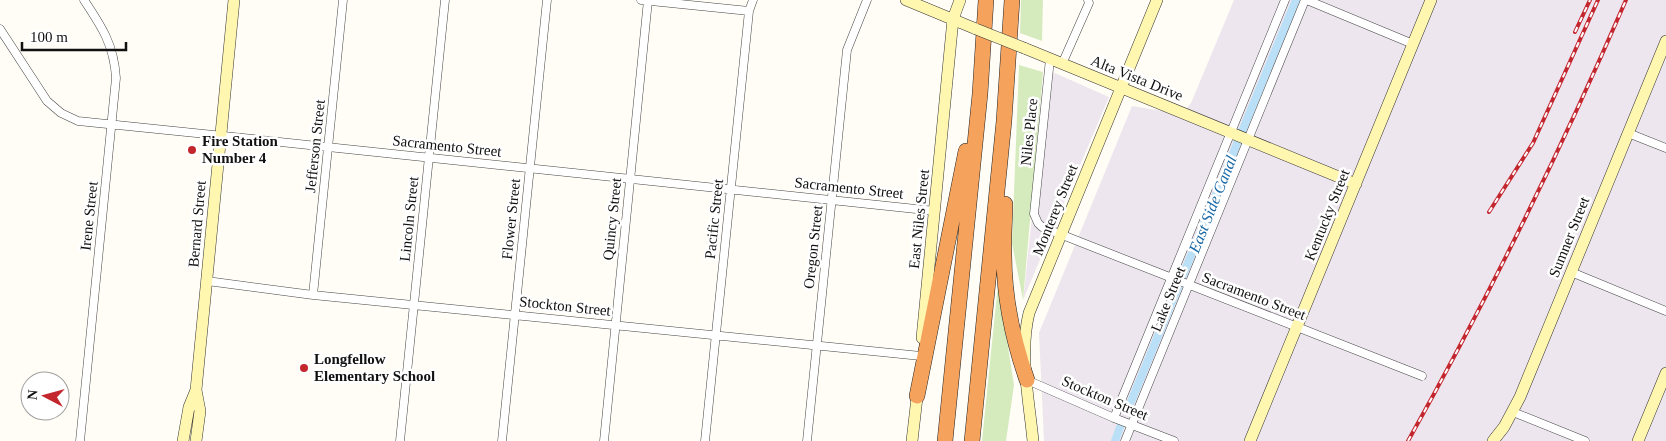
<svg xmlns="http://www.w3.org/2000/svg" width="1666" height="441" font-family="Georgia,serif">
  <rect width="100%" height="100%" fill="#fffdf5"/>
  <path fill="#eee6ef" d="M1234 0H1666V441H1044L1039 333 1132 106 1182 114 1191 103Z
    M1048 70 1109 97 1023 300Z"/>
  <path fill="#d5ebbd" d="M1021 0H1043L1042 41 1020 33Z
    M1019 65 1043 72 1023 300 1012 243Z
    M998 284 1014 385 1006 441H982Z"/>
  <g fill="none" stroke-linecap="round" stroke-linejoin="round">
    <path stroke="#b9e0f7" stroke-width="8" d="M1128 409 1296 0
      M1115 441 1120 427"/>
    <defs>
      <path id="street" d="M641 0 749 11
        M1307 0 1413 44
        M0 29 47 101 61 113 78 121C364 150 650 181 935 211
        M1050 59 1034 214 1038 223 1042 227 1422 376
        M1062 64 1089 3 1088 0
        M1628 133 1666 148
        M1571 272 1666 311
        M207 281 313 295 921 356
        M313 295 343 0
        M1027 380 1114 418 1174 441
        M1513 412 1585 441
        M1114 418 1285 0
        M80 441 116 78C114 45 102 27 84 0
        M400 441 445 0
        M502 441 547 0
        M604 441 648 0
        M705 441 749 11 753 0
        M807 441 847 50 867 0
        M1125 441 1305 0"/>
      <path id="secondary" d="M906 0 976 29
        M1024 48 1356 184
        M922 338 953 19 960 0
        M196 390 200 411 196 441
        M183 441 189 407 196 390 234 0
        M912 441 918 389
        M1033 441C1029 399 1019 354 1029 313L1157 0
        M1250 441 1431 0
        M1493 441 1504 427 1520 397 1666 41
        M1638 441 1666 373"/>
      <path id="highway" d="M1005 204C1005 221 1003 238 1004 255 1004 297 1013 340 1027 380
        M917 396 966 151
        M945 441 980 94 986 0
        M972 441 1004 121 1012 0"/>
    </defs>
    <use href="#street" stroke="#444" stroke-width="9"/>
    <use href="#secondary" stroke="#333" stroke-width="12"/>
    <use href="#highway" stroke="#222" stroke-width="16"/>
    <use href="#street" stroke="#fff" stroke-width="8"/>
    <use href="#secondary" stroke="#fff6b0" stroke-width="11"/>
    <use href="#highway" stroke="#f5a25d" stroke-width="15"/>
    <defs>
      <path id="rail" d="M1575 32 1590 0
        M1489 212 1533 143 1598 0
        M1408 441C1488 298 1561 150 1626 0"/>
    </defs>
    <use href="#rail" stroke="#c4262e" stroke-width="4"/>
    <use href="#rail" stroke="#fff" stroke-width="2" stroke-dasharray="5.5" stroke-linecap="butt"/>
    <defs>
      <path id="secondary-bridge" d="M976 29 1024 48"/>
    </defs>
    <use href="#secondary-bridge" stroke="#333" stroke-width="12" stroke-linecap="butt"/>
    <use href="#secondary-bridge" stroke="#fff6b0" stroke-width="11"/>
  </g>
  <g fill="#c4262e" stroke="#fff" stroke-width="2">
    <circle cx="192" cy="150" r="5"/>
    <circle cx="304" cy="368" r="5"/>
  </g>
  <g text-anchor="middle" stroke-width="5" stroke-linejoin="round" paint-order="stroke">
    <g font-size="15" fill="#111" stroke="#fff">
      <text transform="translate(1137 78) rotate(22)" y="5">Alta Vista Drive</text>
      <text transform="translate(1029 132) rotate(-84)" y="5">Niles Place</text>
      <text transform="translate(315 146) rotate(-84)" y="5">Jefferson Street</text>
      <text transform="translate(447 146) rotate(6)" y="5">Sacramento Street</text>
      <text transform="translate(849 188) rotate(6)" y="5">Sacramento Street</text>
      <text transform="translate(1055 210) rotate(-68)" y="5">Monterey Street</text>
      <text transform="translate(1327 215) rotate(-68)" y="5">Kentucky Street</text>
      <text transform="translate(89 216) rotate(-84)" y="5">Irene Street</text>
      <text transform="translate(409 219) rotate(-84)" y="5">Lincoln Street</text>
      <text transform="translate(511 219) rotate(-84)" y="5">Flower Street</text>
      <text transform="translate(612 219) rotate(-84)" y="5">Quincy Street</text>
      <text transform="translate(714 219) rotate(-84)" y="5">Pacific Street</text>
      <text transform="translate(919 219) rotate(-84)" y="5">East Niles Street</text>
      <text transform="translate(197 224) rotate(-85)" y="5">Bernard Street</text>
      <text transform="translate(1569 237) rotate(-68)" y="5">Sumner Street</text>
      <text transform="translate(813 247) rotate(-84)" y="5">Oregon Street</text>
      <text transform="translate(1254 296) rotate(21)" y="5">Sacramento Street</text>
      <text transform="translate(1168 299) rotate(-68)" y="5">Lake Street</text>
      <text transform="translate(565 306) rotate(6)" y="5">Stockton Street</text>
      <text transform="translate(1105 398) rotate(23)" y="5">Stockton Street</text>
    </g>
    <g font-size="15" font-weight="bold" fill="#111" stroke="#fff" text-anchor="start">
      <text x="202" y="146">Fire Station<tspan x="202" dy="17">Number 4</tspan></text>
      <text x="314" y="364">Longfellow<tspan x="314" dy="17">Elementary School</tspan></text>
    </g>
    <g font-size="16" font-style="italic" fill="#1768a6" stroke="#fff">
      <text transform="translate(1212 204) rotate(-68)" y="6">East Side Canal</text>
    </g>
  </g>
  <g transform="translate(45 396) rotate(276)"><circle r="24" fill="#ffffff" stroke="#a0a0a0"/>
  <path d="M0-4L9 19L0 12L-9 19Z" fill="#c4262e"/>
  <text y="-8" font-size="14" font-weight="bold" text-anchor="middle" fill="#111111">N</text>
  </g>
  <path d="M22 42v8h104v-8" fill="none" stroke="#111111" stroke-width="2.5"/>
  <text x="30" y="42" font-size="15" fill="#111111" stroke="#ffffff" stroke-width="4" paint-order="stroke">100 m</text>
</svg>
